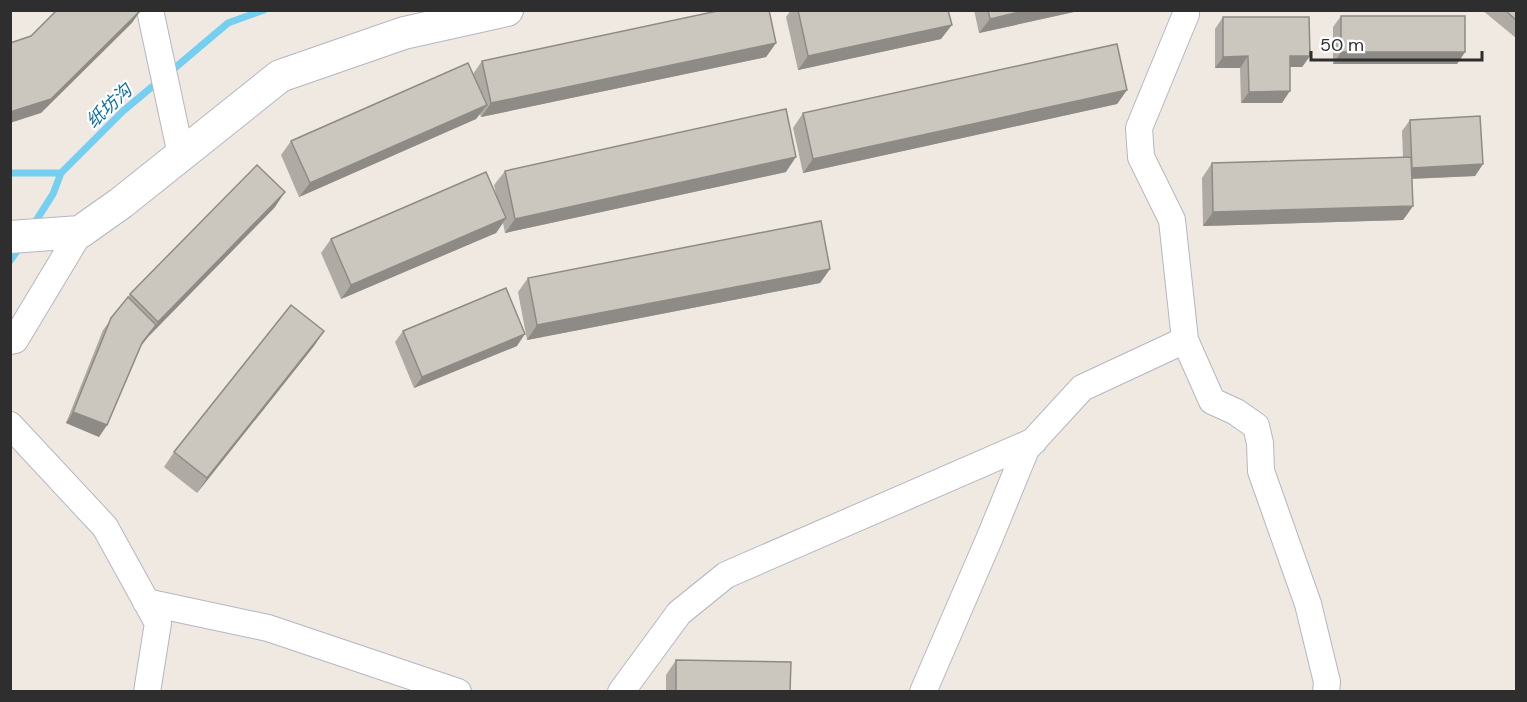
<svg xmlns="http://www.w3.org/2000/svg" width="1527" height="702" font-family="'DM Sans','Noto Sans SC',sans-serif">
  <rect width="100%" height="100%" fill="#efe9e1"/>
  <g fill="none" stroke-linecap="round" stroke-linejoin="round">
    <path stroke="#75cff0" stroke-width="7" d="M170 72 228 23 264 10
      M10 173H61
      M32 227 53 194 61 173 123 111 159 81
      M10 261 20 247"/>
    <defs>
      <path id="minor" d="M150 10 181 155
        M1186 10V14L1139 128 1141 157 1172 220 1185 340 1212 401 1236 412 1256 426 1260 443 1261 471 1308 604 1327 682 1326 692
        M10 341 15 340 80 232
        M10 425 105 527 158 623 147 692
        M146 602 268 628 458 692
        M621 692 679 613 726 575 1034 441
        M923 692 990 537 1026 449 1082 388 1185 340"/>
      <path id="tertiary" d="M10 237 80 232 121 203 280 76 404 33 507 10"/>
    </defs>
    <use href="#minor" stroke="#b4b7c1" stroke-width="28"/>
    <use href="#tertiary" stroke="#b4b7c1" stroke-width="34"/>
    <use href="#minor" stroke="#fff" stroke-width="26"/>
    <use href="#tertiary" stroke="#fff" stroke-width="32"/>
  </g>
  <path fill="#afaba4" d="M791 10H948L941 39 798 70 786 17Z
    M974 10H1083L979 33Z
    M1482 10H1516V38Z
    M1341 16 1465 52 1457 64H1333V27Z
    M1223 17 1310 56 1302 67H1290L1282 103H1241L1240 68H1215V29Z
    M776 43 766 57 481 117 480 114 476 119 299 197 281 155 291 141 473 74 482 61Z
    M1127 90 1117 104 803 173 793 128 803 113Z
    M1410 120 1483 164 1475 176 1412 179 1413 206 1403 220 1203 226 1202 178 1212 163 1403 158 1402 131Z
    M505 171 786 172 505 233 503 223 496 233 341 299 321 253 331 239 497 199 494 185Z
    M275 207 148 337 141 346 107 425 99 437 66 423 103 330 130 294Z
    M830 269 820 283 527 340 518 292 528 278Z
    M324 331 314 346 197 493 164 467 174 452Z
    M403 331 517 346 414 388 395 342Z
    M676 660 790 692H666V675Z"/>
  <path fill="#8e8b86" d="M141 10 132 23 41 113 10 123V112Z
    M1028 10H1083L979 33 990 19Z
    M952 25 941 39 798 70 808 56Z
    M776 43 766 57 481 117 491 103Z
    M1341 52H1465L1457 64H1333Z
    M1248 56 1240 68H1215L1223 57Z
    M1290 56H1310L1302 67H1282Z
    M1127 90 1117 104 803 173 813 159Z
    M1290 91 1282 103H1241L1249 92Z
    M487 105 476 119 299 197 310 183Z
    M796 157 786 172 505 233 515 219Z
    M1483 164 1475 176 1404 179 1412 168Z
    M285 192 275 207 148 337 134 354 158 322Z
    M1413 206 1403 220 1203 226 1213 212Z
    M506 218 496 233 341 299 351 285Z
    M830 269 820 283 527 340 537 325Z
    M324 331 314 346 197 493 207 478Z
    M525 334 517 346 414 388 422 377Z
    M73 412 107 425 99 437 66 423Z"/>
  <path fill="#cbc7bf" stroke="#8e8b86" stroke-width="1.5" d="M57 10H141L51 99 10 112V43L31 36Z
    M722 10H769L776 43 491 103 482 61Z
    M798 10H948L952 25 808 56Z
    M988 10H1028L990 19Z
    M1505 10H1516V20Z
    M1341 16H1465V52H1341Z
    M1223 17H1309L1310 56H1290V91L1249 92 1248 56 1223 57Z
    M1117 44 1127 90 813 159 803 113Z
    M468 63 487 105 310 183 291 141Z
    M786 109 796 157 515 219 505 171Z
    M1480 116 1483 164 1412 168 1410 120Z
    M1411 157 1413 206 1213 212 1212 163Z
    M257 165 285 192 158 322 130 294Z
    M486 172 506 218 351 285 331 239Z
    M821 221 830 269 537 325 528 278Z
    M506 288 525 334 422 377 403 331Z
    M128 297 156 325 142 343 107 425 73 412 111 318Z
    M291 305 324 331 207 478 174 452Z
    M676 660 791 662 790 692H676Z"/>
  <g text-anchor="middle" stroke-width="4.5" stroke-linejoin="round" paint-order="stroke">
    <g font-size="18" font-style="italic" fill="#0d6fa3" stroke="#fff">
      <text transform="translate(109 106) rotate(-43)" y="6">纸坊沟</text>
    </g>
  </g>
  <rect width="1527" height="702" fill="none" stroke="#2e2e2e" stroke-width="24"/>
  <path d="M1311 51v9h171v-9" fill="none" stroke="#2e2e2e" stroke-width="3"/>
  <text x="1320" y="51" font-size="18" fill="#2e2e2e" stroke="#ffffff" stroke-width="4.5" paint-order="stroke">50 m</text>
</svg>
